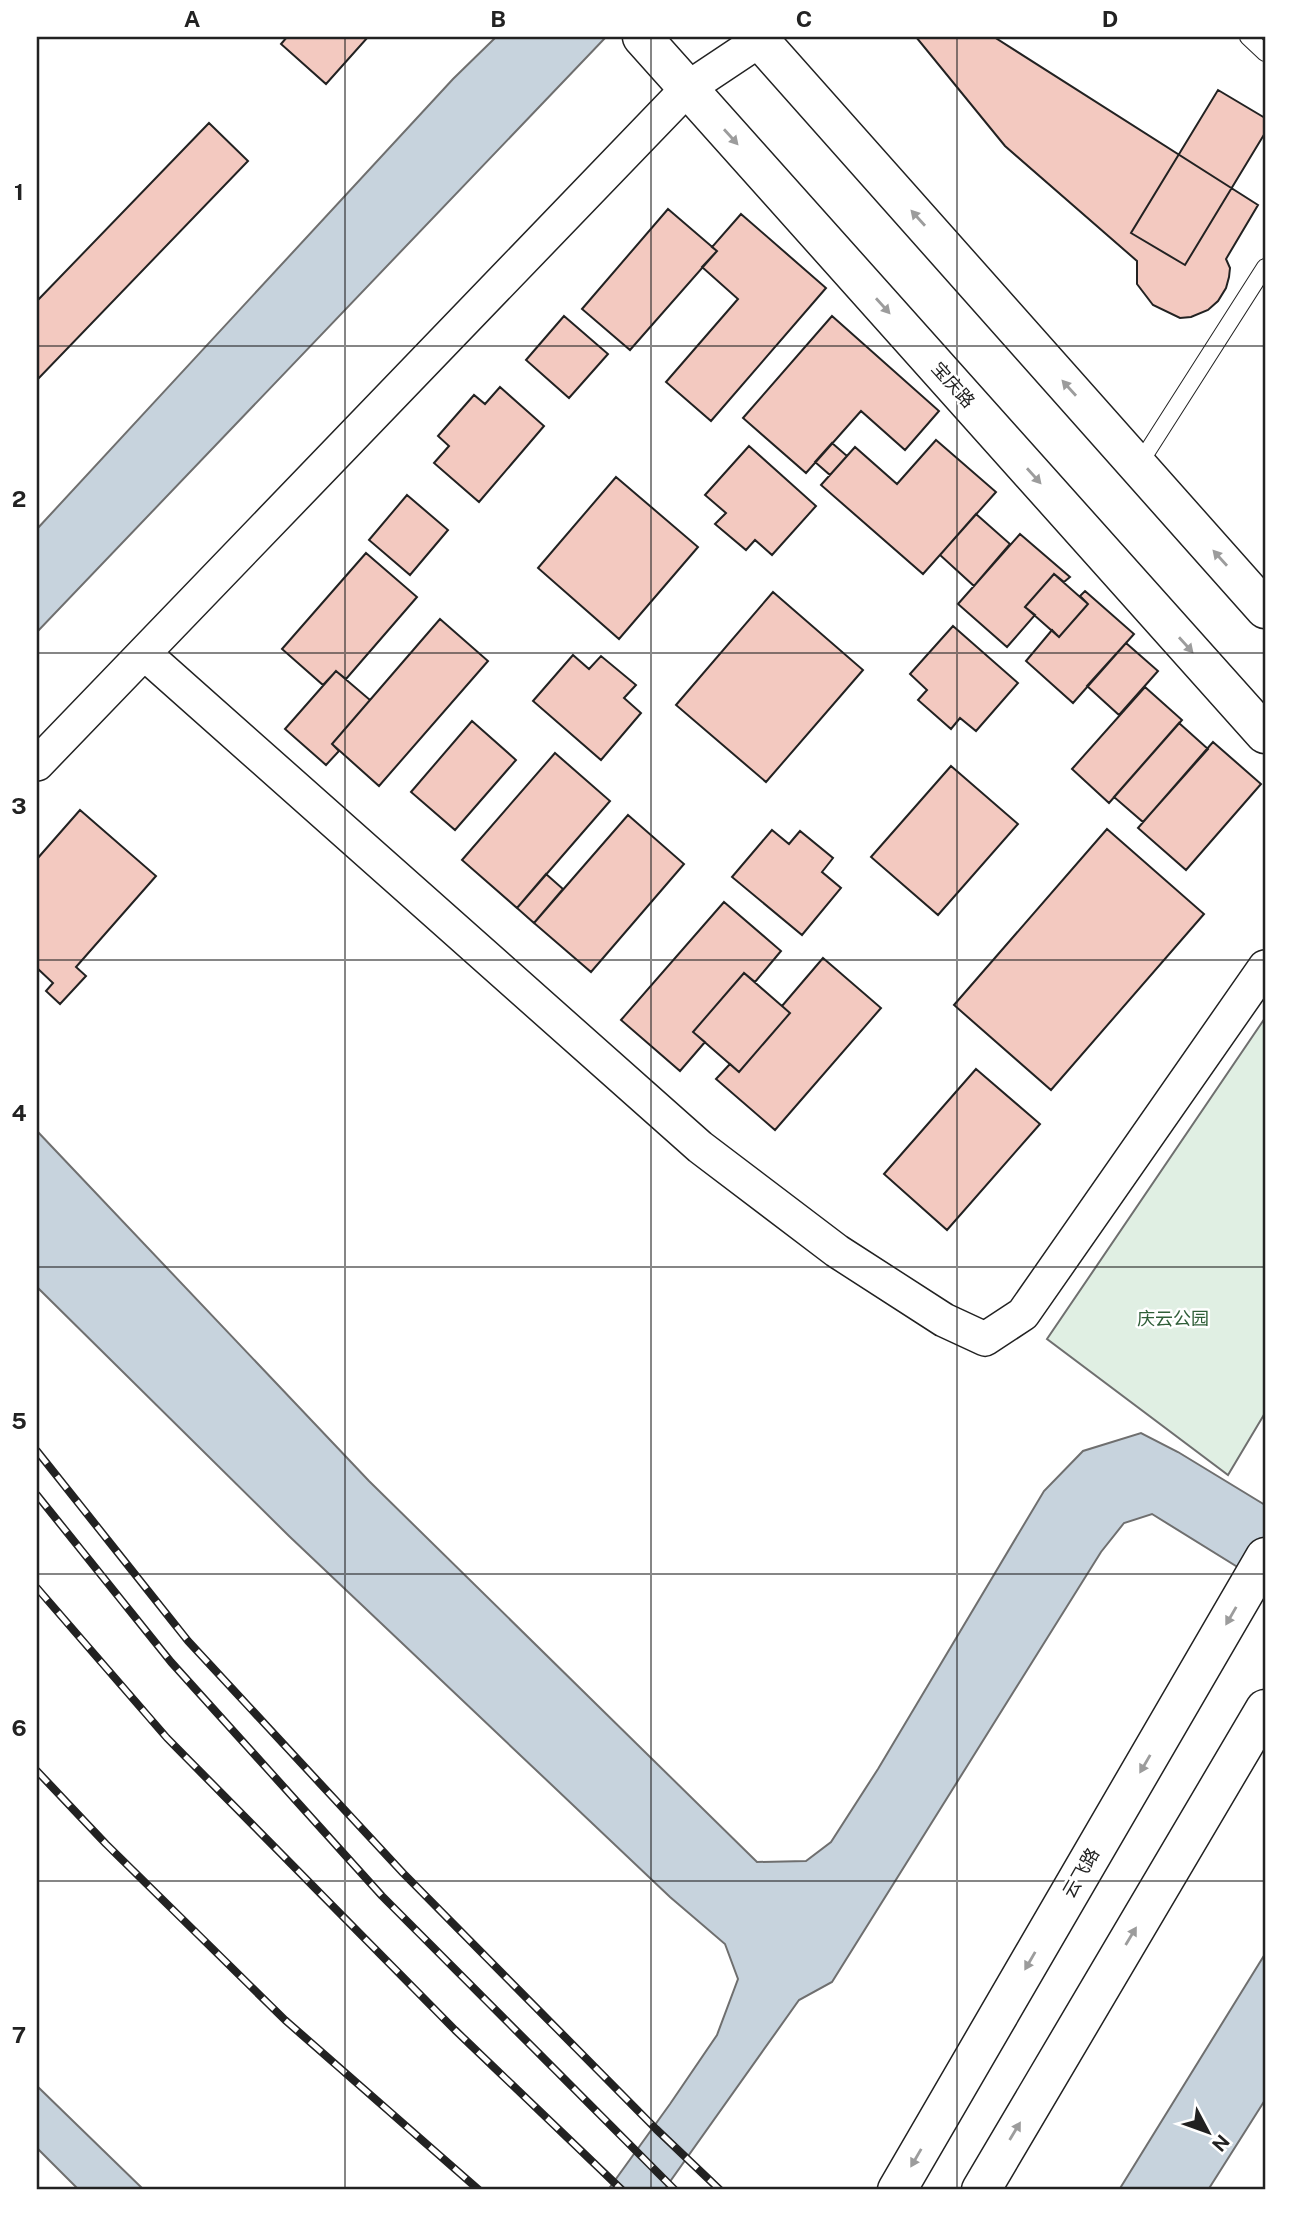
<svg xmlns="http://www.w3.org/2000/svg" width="1302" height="2227" font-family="'Public Sans','Noto Sans SC',sans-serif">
  <rect width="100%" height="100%" fill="#fff"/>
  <path fill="#e0efe3" stroke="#6f6f6f" stroke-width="2" d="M1265 1018V1413L1228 1475 1047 1339Z"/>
  <path fill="#c7d3dd" stroke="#6f6f6f" stroke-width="2" d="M496 37H606L37 632V529L453 79Z
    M37 1131 369 1481 757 1862 806 1861 831 1842 878 1769 1044 1491 1083 1451 1141 1433 1178 1452 1265 1505V1584L1152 1514 1124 1523 1101 1552 832 1982 799 2000 664 2190H608L670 2104 717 2035 738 1979 725 1944 670 1897 289 1536 37 1287Z
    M1265 1954V2100L1208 2190H1119Z
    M37 2086 144 2190H79L37 2148Z"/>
  <path fill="#f3c9c0" stroke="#222" stroke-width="2" d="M287 37H368L326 84 281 44Z
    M916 37H994L1258 205 1226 259 1230 268 1229 277 1226 288 1218 301 1208 310 1191 317 1180 318 1153 305 1137 284V261L1005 146Z
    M1218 90 1265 118V133L1185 265 1131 233Z
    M209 123 248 161 37 380V301Z
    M668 209 717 251 630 350 582 309Z
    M741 214 826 288 711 421 666 382 738 299 702 267 717 251 712 247Z
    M564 316 608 354 569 398 526 360Z
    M832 316 939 411 905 450 861 411 806 473 743 418Z
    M500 387 544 426 479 502 434 463 449 446 438 436 474 395 485 404Z
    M936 440 996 492 923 574 821 485 855 447 897 484Z
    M832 443 847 456 830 475 815 462Z
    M749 446 816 506 772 555 755 540 746 550 715 524 726 513 705 495Z
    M616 477 698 547 619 639 538 568Z
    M407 495 448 530 410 575 369 540Z
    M976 514 1010 544 974 586 940 555Z
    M1020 534 1070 577 1064 582 1054 574 1025 607 1035 615 1007 647 958 604Z
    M366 553 417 597 346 679 336 671 323 685 282 649Z
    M1054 574 1088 604 1059 637 1025 607Z
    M1085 591 1134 634 1073 703 1026 661 1052 630 1059 637 1088 604 1080 596Z
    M773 592 863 670 766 782 676 705Z
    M440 619 488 661 379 786 332 744Z
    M953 626 1018 683 976 731 960 718 951 729 918 700 927 690 910 674Z
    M1126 643 1158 671 1119 715 1087 686Z
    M573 655 589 669 601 656 636 685 624 698 641 713 601 760 533 701Z
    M336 671 370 700 332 744 339 751 326 765 285 729Z
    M1145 687 1182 720 1109 803 1072 769Z
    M472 721 516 760 455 830 411 792Z
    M1179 723 1208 749 1143 822 1114 797Z
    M1213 742 1261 784 1186 870 1138 828Z
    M555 753 610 801 517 908 462 860Z
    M951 766 1018 824 938 915 871 857Z
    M80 810 156 876 76 967 86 976 60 1004 46 991 53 983 37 968V859Z
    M628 815 684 864 591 972 534 923Z
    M1107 829 1204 914 1051 1090 954 1005Z
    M772 830 789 844 800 831 833 858 822 872 841 888 802 935 732 877Z
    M546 874 563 889 534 923 517 908Z
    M724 902 781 951 755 982 744 973 693 1032 705 1042 680 1071 621 1020Z
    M823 958 881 1008 775 1130 716 1079 730 1064 739 1072 790 1013 782 1006Z
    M744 973 790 1013 739 1072 693 1032Z
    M976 1069 1040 1124 947 1230 884 1174Z"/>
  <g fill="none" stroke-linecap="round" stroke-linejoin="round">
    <defs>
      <path id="lane" d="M1248 37 1265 53
        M1138 466 1265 267"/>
      <path id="street" d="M144 653 700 1147 837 1251 944 1320 985 1339 1023 1314 1265 967
        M37 764 688 88 760 40"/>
      <path id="secondary" d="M642 37 1265 734
        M757 37 1265 609
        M897 2190 1265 1557
        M981 2190 1265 1709"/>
    </defs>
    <use href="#lane" stroke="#222" stroke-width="18"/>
    <use href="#street" stroke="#222" stroke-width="36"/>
    <use href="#secondary" stroke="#222" stroke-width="41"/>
    <use href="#lane" stroke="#fff" stroke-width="16"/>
    <use href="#street" stroke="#fff" stroke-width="33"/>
    <use href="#secondary" stroke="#fff" stroke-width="38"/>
    <defs>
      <path id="rail" d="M37 1451 188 1641 403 1873 656 2129 720 2190
        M37 1495 171 1662 382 1896 675 2190
        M37 1588 167 1738 455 2030 622 2190
        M37 1771 106 1844 285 2020 479 2190"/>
    </defs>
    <use href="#rail" stroke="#222" stroke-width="8"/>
    <use href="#rail" stroke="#fff" stroke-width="5" stroke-dasharray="16" stroke-linecap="butt"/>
  </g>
  <defs><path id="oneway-solid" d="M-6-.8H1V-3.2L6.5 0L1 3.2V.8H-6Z" transform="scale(1.75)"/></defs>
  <g fill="#9c9c9c">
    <use href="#oneway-solid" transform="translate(731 137) rotate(48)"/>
    <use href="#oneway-solid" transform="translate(918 218) rotate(-132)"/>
    <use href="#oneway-solid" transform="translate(883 306) rotate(48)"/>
    <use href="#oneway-solid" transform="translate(1069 388) rotate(-132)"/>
    <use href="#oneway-solid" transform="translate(1034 476) rotate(48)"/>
    <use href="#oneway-solid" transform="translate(1220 558) rotate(-132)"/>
    <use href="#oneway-solid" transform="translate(1186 645) rotate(48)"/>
    <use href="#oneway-solid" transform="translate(1231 1616) rotate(120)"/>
    <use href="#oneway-solid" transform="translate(1145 1764) rotate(120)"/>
    <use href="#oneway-solid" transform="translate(1131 1936) rotate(-59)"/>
    <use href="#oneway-solid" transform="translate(1030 1961) rotate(120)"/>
    <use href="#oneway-solid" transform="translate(1015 2131) rotate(-59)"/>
    <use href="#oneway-solid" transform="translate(916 2158) rotate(120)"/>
  </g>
  <path fill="none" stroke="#222" stroke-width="2" stroke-opacity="0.55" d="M345 37V2190M651 37V2190M957 37V2190M37 346H1265M37 653H1265M37 960H1265M37 1267H1265M37 1574H1265M37 1881H1265"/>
  <g text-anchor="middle" stroke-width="5" stroke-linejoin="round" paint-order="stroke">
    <g font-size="18" fill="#222" stroke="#fff">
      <text transform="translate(953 385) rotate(48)" y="6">宝庆路</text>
      <text transform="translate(1081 1873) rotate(-60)" y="6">云飞路</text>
    </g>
    <g font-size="18" fill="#2f5e38" stroke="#fff">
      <text x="1173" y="1325">庆云公园</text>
    </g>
  </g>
  <rect width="1302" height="2227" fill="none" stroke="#ffffff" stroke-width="77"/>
  <g transform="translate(1208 2132) rotate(131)" stroke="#ffffff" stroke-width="5" paint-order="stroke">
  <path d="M0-5L12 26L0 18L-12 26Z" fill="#222222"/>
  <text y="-10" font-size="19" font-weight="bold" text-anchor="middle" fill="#222222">N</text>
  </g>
  <rect x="38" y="38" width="1226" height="2150" fill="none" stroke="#222" stroke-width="2.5"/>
  <g font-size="23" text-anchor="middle" font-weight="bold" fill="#222">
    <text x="192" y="27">A</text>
    <text x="498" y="27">B</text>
    <text x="804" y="27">C</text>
    <text x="1110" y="27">D</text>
    <text x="19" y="200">1</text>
    <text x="19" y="507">2</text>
    <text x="19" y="814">3</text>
    <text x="19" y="1121">4</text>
    <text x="19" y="1429">5</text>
    <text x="19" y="1736">6</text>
    <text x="19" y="2043">7</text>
  </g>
</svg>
